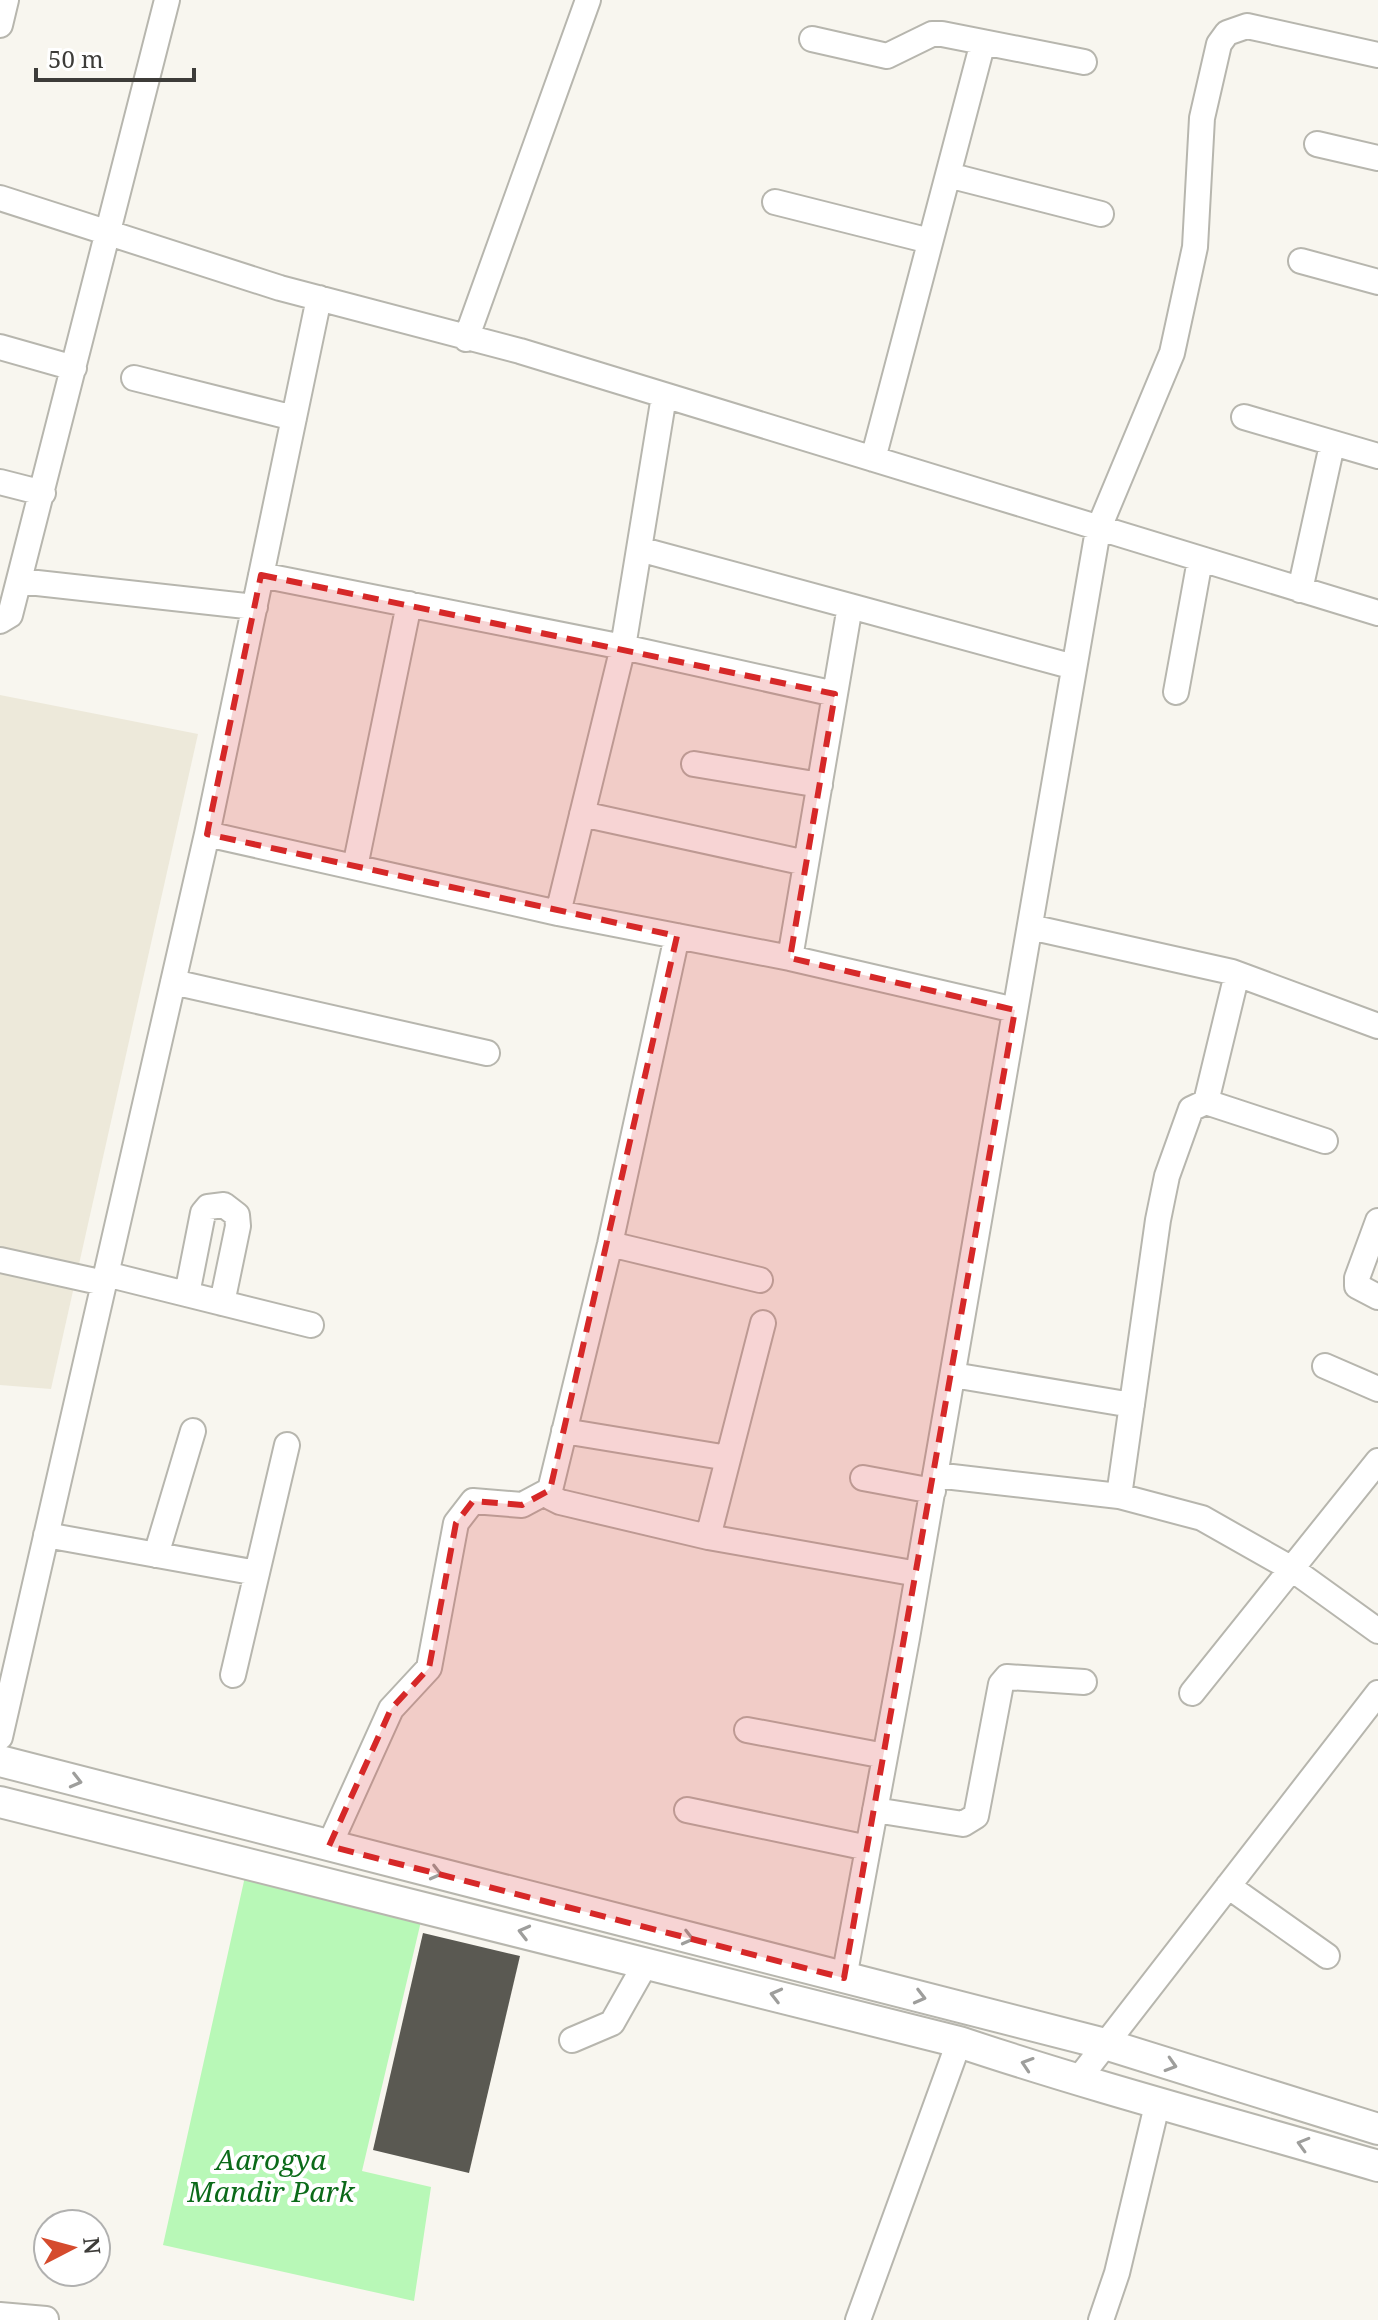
<svg xmlns="http://www.w3.org/2000/svg" width="1378" height="2320" font-family="'Noto Serif',serif">
  <rect width="100%" height="100%" fill="#f8f6ef"/>
  <path fill="#ede9da" d="M0 695 198 734 51 1389 0 1385Z"/>
  <path fill="#b8f8b7" d="M246 1872 422 1917 362 2171 431 2187 414 2301 163 2245Z"/>
  <path fill="#5a5952" d="M423 1933 520 1956 469 2173 373 2150Z"/>
  <g fill="none" stroke-linecap="round" stroke-linejoin="round">
    <defs>
      <path id="minor" d="M0 25 6 0
        M812 39 887 56 932 34H942L1084 62
        M1317 144 1378 158
        M948 175 1101 214
        M0 198 280 288 520 351 1378 613
        M775 202 930 241
        M1301 261 1378 282
        M466 339 588 0
        M0 347 74 368
        M134 378 294 418
        M1244 417 1378 456
        M873 459 983 42
        M0 482 43 493
        M261 575 623 647 835 694
        M19 581 255 607
        M1300 590 1332 445
        M850 606 1074 667
        M0 621 10 615 167 0
        M1176 692 1200 560
        M694 764 820 785
        M582 814 806 863
        M207 834 558 913 790 958 850 606 639 549
        M355 867 409 604
        M558 913 623 647 664 396
        M1030 927 1232 972 1378 1026
        M677 936 610 1244 550 1490 552 1498 560 1502 708 1537
        M790 958 1015 1010
        M173 982 487 1053
        M1206 1102 1237 974
        M1378 1221 1357 1278V1286L1378 1297
        M610 1244 760 1280
        M0 1260 104 1283
        M106 1274 311 1325
        M187 1294 203 1213 208 1207 224 1205 237 1215 238 1226 222 1303
        M763 1323 708 1537 918 1574
        M1325 1366 1378 1389
        M953 1375 1132 1405
        M564 1431 728 1458
        M935 1475 1119 1496 1202 1518 1292 1569 1378 1631
        M863 1478 933 1491
        M1119 1496 1158 1220 1167 1176 1191 1109 1206 1102 1325 1141
        M46 1535 257 1573
        M156 1555 193 1431
        M233 1675 287 1445
        M1192 1693 1378 1461
        M747 1730 885 1756
        M0 1737 207 834 319 298
        M687 1810 868 1848
        M875 1810 963 1824 976 1816 1001 1684 1007 1677 1084 1682
        M329 1846 391 1709 429 1668 456 1523 473 1501 522 1505 550 1490
        M1228 1886 1327 1956
        M844 1978 907 1638 1098 530 1172 353 1195 247 1202 118 1219 44 1227 33 1247 26 1378 55
        M572 2040 612 2023 646 1963
        M1077 2081 1378 1693
        M0 2315 46 2319
        M858 2320 959 2042
        M1101 2320 1117 2273 1158 2101"/>
      <path id="major" d="M0 1761 1105 2044 1378 2129
        M0 1802 959 2042C1097 2088 1238 2125 1378 2166"/>
    </defs>
    <use href="#minor" stroke="#b7b6ae" stroke-width="28"/>
    <use href="#major" stroke="#b7b6ae" stroke-width="34"/>
    <use href="#minor" stroke="#fff" stroke-width="24"/>
    <use href="#major" stroke="#fff" stroke-width="30"/>
  </g>
  <defs><path id="oneway-chevron" d="M-2-3.5L2.5 0L-2 3.5" fill="none" stroke-width="1.6" stroke-linecap="round" stroke-linejoin="round" transform="scale(2)"/></defs>
  <g stroke="#9e9e9c">
    <use href="#oneway-chevron" transform="translate(76 1781) rotate(14)"/>
    <use href="#oneway-chevron" transform="translate(436 1873) rotate(14)"/>
    <use href="#oneway-chevron" transform="translate(524 1932) rotate(-166)"/>
    <use href="#oneway-chevron" transform="translate(688 1938) rotate(14)"/>
    <use href="#oneway-chevron" transform="translate(776 1995) rotate(-166)"/>
    <use href="#oneway-chevron" transform="translate(920 1997) rotate(14)"/>
    <use href="#oneway-chevron" transform="translate(1027 2064) rotate(-162)"/>
    <use href="#oneway-chevron" transform="translate(1171 2065) rotate(17)"/>
    <use href="#oneway-chevron" transform="translate(1303 2144) rotate(-164)"/>
  </g>
  <path fill="#d62828" fill-opacity="0.2" stroke="#d62828" stroke-width="6" stroke-dasharray="16 10" stroke-linejoin="round" d="M261 575 835 694 790 958 1015 1010 844 1978 329 1846 391 1709 429 1668 456 1523 473 1501 522 1505 550 1490 677 936 207 834Z"/>
  <g text-anchor="middle" stroke-width="8" stroke-linejoin="round" paint-order="stroke">
    <g font-size="28" font-style="italic" fill="#0b6a19" stroke="#fff">
      <text x="271" y="2170">Aarogya<tspan x="271" dy="32">Mandir Park</tspan></text>
    </g>
  </g>
  <g transform="translate(72 2248) rotate(84)"><circle r="38" fill="#ffffff" stroke="#b1b1b0" stroke-width="2"/>
  <path d="M0-6L14 30L0 20L-14 30Z" fill="#d54b2d"/>
  <text y="-12" font-size="22" font-weight="bold" text-anchor="middle" fill="#3d3c39">N</text>
  </g>
  <path d="M36 68v12h158v-12" fill="none" stroke="#3d3c39" stroke-width="4"/>
  <text x="48" y="68" font-size="24" fill="#3d3c39" stroke="#ffffff" stroke-width="6" paint-order="stroke">50 m</text>
</svg>
